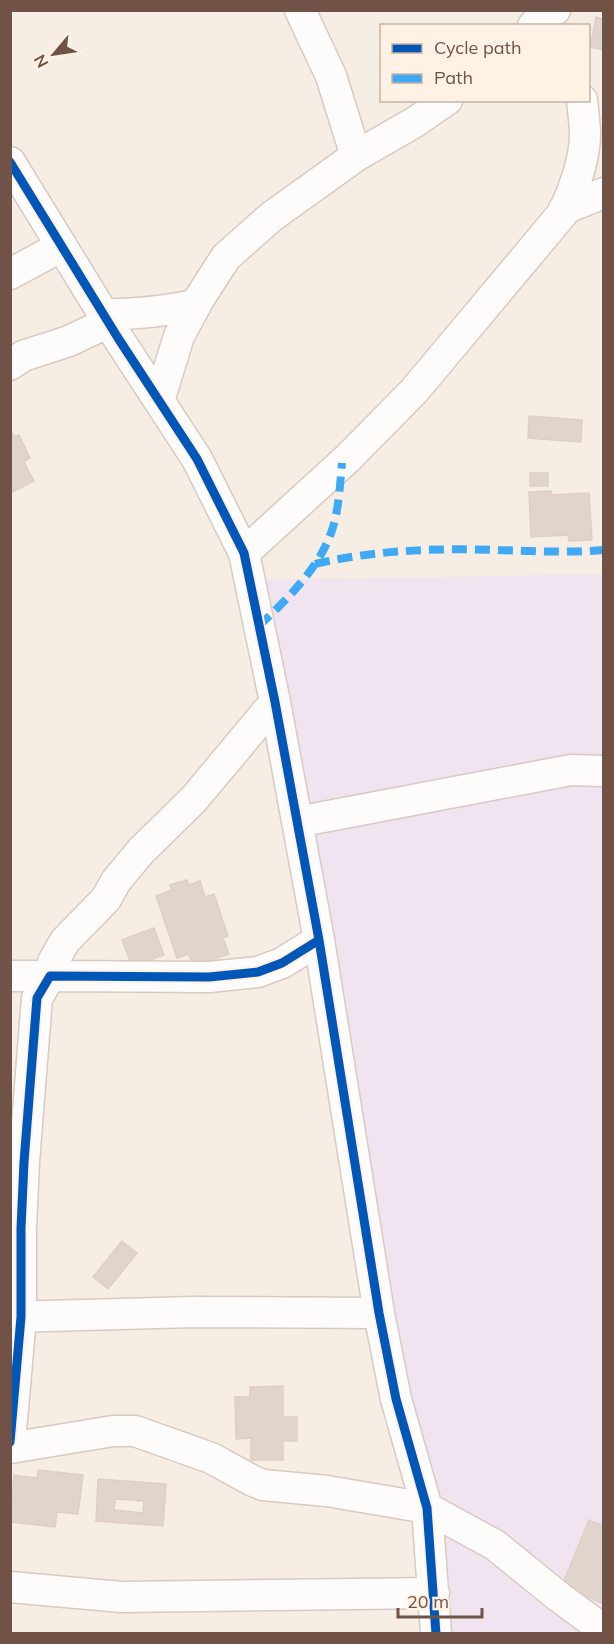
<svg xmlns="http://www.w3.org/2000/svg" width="614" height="1644" font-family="Mulish,sans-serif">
  <rect width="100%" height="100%" fill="#f6ede5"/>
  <path fill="#efe4ef" d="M603 574V1633H430L427 1508 263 580Z"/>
  <path fill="#e1d4cd" stroke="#decfc8" stroke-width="1.5" fill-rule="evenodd" d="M604 14V50L590 47 596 17 603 19Z
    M529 416 582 420 581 442 528 438Z
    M11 430 14 437 19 435 30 458 24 462 34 481 10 493Z
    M530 473H548V486H530Z
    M551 491 552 495 589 493 592 540 569 541 568 535 531 537 529 492Z
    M187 880 189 885 200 881 205 897 214 894 228 936 223 938 229 954 193 966 189 954 177 958 156 896 172 890 170 885Z
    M154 928 164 955 132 966 122 940Z
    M122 1241 137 1253 108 1289 93 1277Z
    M283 1386V1417H297V1441H283V1460H251V1438L236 1439 235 1397H250V1387Z
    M38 1470 83 1475 78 1514 57 1512 55 1527 10 1522 14 1475 37 1478Z
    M98 1479 166 1484 163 1526 96 1521ZM115 1499 144 1501 143 1513 114 1510Z
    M589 1520 604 1526V1604L562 1585Z"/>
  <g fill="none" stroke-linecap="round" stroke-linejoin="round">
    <defs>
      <path id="minor" d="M300 10 331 76 356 156
        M533 26 537 21 555 10
        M10 162 118 338 197 459 244 553 275 702 319 940 379 1313 396 1399 427 1508 436 1634
        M564 209 604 193
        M10 274 62 246
        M103 314C135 315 165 311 196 305
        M10 365 23 356 69 341 109 322
        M159 401 179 336 199 299 226 257 271 217 356 156 415 122 447 100
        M244 553 348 458 414 391 563 213C574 189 585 161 585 134 585 123 583 112 582 100
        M297 822 571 770 604 771
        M10 976H50L53 962 65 941 106 899 116 881 141 851 194 799 275 702
        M10 1317 194 1312 379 1313
        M10 1442 21 1317V1228L24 1162 37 998 50 976 209 977 258 972 282 963 319 940
        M10 1448 113 1431H135L211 1458 253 1481 263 1485 327 1491 427 1508 495 1545 559 1597 604 1630
        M10 1587 122 1597 434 1593"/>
    </defs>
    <use href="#minor" stroke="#d7cac3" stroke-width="33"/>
    <use href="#minor" stroke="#fefcfb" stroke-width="30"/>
    <path stroke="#3fa9f5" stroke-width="8" stroke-dasharray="15 8" stroke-linecap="butt" d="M315 564C375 550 436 548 498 550 533 551 568 553 604 550
      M259 626C288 598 321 567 333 527 339 507 340 484 342 463"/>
    <defs>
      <path id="cycleway" d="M10 162 118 338 197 459 244 553 275 702 319 940 379 1313 396 1399 427 1508 436 1634
        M10 1442 21 1317V1228L24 1162 37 998 50 976 209 977 258 972 282 963 319 940"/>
    </defs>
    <use href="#cycleway" stroke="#fff2e4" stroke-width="13"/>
    <use href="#cycleway" stroke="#0057b8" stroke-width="9"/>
  </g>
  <rect width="614" height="1644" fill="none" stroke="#715247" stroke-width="24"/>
  <rect x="380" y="24" width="210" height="78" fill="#fff2e4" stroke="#c6b2a5" stroke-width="1.5"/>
  <rect x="392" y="44" width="30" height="9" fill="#0057b8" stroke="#c6b2a5" stroke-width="1.5"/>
  <text x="434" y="54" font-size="18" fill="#715247">Cycle path</text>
  <rect x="392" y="74" width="30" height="9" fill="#3fa9f5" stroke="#c6b2a5" stroke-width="1.5"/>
  <text x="434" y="84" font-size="18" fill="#715247">Path</text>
  <g transform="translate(54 54) rotate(241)" stroke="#fff2e4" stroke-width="4.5" paint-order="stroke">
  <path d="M0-4.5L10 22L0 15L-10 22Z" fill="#715247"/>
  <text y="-9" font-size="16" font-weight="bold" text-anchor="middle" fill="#715247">N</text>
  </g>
  <path d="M398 1608v9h84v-9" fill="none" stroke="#715247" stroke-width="3"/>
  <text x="407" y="1608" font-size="18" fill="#715247" stroke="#fff2e4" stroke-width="4.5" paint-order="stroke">20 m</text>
</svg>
